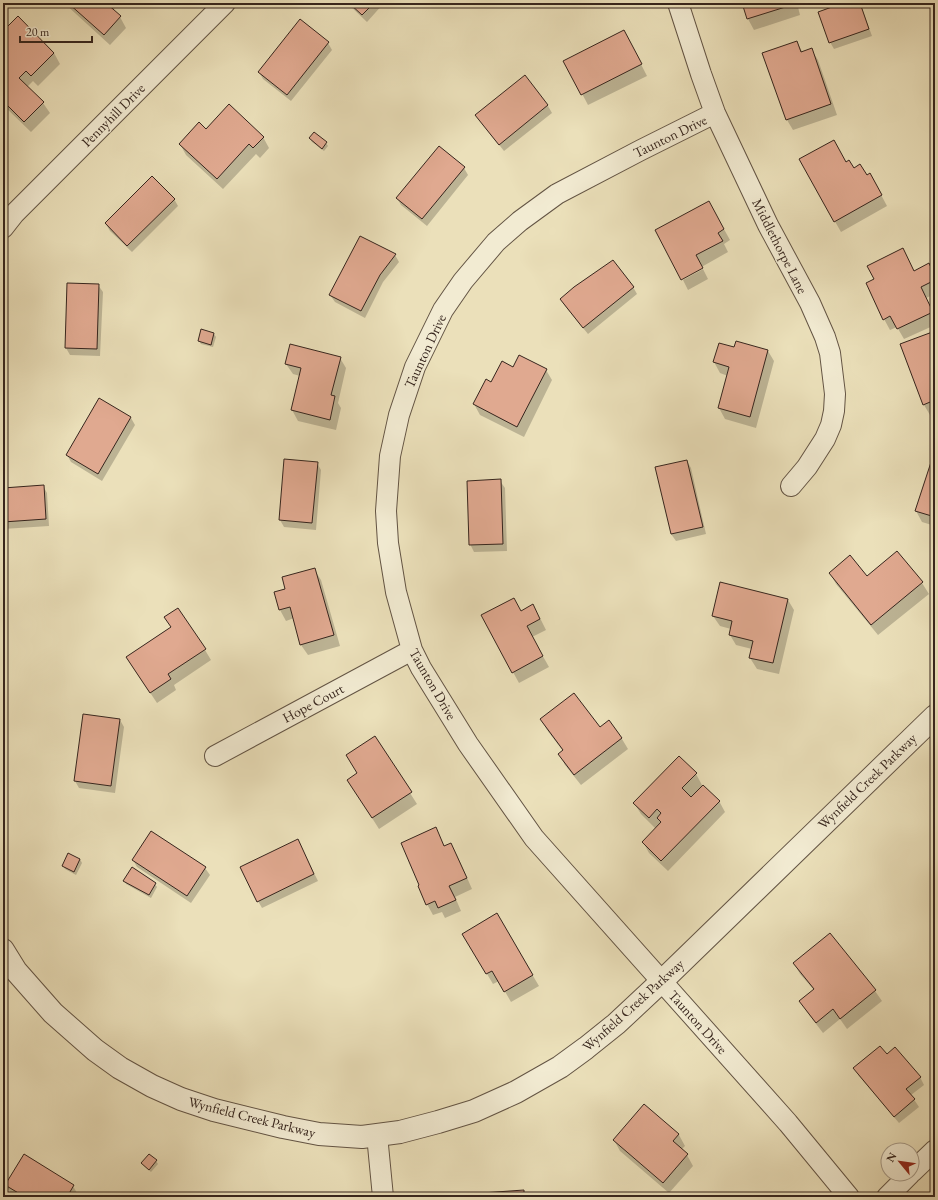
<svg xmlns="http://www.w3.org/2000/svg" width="938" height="1200" font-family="'EB Garamond',serif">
  <rect width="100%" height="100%" fill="#ebe0ba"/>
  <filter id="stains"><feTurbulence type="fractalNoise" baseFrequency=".005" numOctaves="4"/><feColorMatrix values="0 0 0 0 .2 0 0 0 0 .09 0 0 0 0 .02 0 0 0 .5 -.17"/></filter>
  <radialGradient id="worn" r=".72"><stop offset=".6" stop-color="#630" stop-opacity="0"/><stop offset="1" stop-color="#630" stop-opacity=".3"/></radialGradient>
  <path fill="#0003" d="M64 3H119L113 10 120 17 126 28 110 45Z
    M347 3H384L367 22Z
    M743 3H797L800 15 754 30 748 19Z
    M846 3H860L872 36 834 49 830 42Z
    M624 31 647 76 588 105 565 61Z
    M3 33 54 53 60 64 38 86 33 81 27 87 43 103 50 113 31 132 3 105Z
    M797 42 803 53 811 49 818 60 837 115 793 130 787 120 764 54Z
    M328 43 332 50 291 101 263 79 259 72Z
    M524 77 548 106 552 113 504 151 481 122 476 115Z
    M206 130 263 137 269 148 260 158 256 154 223 189 186 155 180 144Z
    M310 139 326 143 328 146 324 151 312 142Z
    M800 160 846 163 854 169 866 176 870 174 887 206 841 232Z
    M464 168 468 175 427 226 401 205 397 198Z
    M174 199 178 206 132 252 110 231 106 224Z
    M715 213 730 240 724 244 728 252 682 278Z
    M361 237 395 255 399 262 383 282 365 318 335 302 330 295Z
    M903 250 914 271 928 265 935 277V294L926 298 935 316V325L904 339 897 327 890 330 884 319 875 280Z
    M703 269 708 279 688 290 683 280Z
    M98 285 103 292 100 356 70 355 66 348Z
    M633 287 637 294 588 334 565 306 561 299Z
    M935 332V413L930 415 924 405Z
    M214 334 216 337 213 347 201 344 199 341Z
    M719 344 735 349 768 351 774 361 756 428 725 419 719 408 728 376 720 373 714 362Z
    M340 358 346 368 338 403 341 408 336 430 298 421 292 410 300 376 293 374 286 364Z
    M514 368 546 370 552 380 524 437 480 415 474 404 491 384Z
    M131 418 135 425 102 481 71 462 67 455Z
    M935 453V526L922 522 916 511Z
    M687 461 691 468 706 534 676 541 671 534Z
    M317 463 321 470 316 530 284 527 280 520Z
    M500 481 505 488 507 551 474 552 470 544Z
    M43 486 47 493 49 526 3 529V489Z
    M897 552 922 583 929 594 878 635 836 584 830 573 867 577Z
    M314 569 321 580 340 646 308 655 301 645 294 618 286 621 280 610 275 593 287 589Z
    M788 600 794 610 779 674 757 669 750 658 752 649 736 645 730 635 731 629 720 626 713 616Z
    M482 616H539L546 630 532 637 549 667 519 683Z
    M205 650 211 660 174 685 176 690 157 703 127 658Z
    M83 716 120 720 124 727 115 793 79 788 75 781Z
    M541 719 599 729 609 722 622 739 628 749 581 785 565 765 559 754 563 751 547 730Z
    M375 738 417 804 379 829 348 780 358 774Z
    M679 757 696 774 702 785 719 801 725 812 668 871 649 853 643 842 656 829 641 814 634 803Z
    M435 829 445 847 451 844 457 855 472 889 455 897 461 911 445 918 442 912 433 915 427 904Z
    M298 841 318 881 262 908 258 901Z
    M80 859 82 863 76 875 65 869 63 866Z
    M133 860 205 868 210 875 191 903 137 867Z
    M125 881 155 884 157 887 151 898 126 884Z
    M496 914 539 986 511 1002 499 981 493 984 463 934Z
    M830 934 875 991 882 1001 847 1029 840 1019 823 1033 807 1012 800 1001 814 990 800 974 794 963Z
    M887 1056 920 1077 924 1085 911 1095 919 1107 899 1123 859 1076 855 1069Z
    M644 1105 679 1135 685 1146 681 1150 687 1155 693 1166 669 1193 620 1151 614 1140Z
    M156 1161 158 1164 151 1172 144 1166 142 1163Z
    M6 1185 73 1186 77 1193 75 1197H19L10 1192Z
    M710 1193 714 1197H706Z"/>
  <path fill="#e0a990" stroke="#36251d" d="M68 3H106L121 16 104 35Z
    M349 3H374L362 15Z
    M742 3H795V4L747 19Z
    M843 3H860L869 29 829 43 818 12Z
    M18 16 54 53 31 76 26 71 19 78 44 102 24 122 3 101V31Z
    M300 19 329 42 287 95 258 72Z
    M624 30 642 64 581 95 563 61Z
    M797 41 801 52 812 48 831 104 786 120 762 53Z
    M525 75 548 105 499 145 475 115Z
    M229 104 264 137 253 148 249 144 217 179 179 144 199 122 206 129Z
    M314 132 327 142 322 149 309 138Z
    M834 140 846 162 849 160 854 168 860 164 867 175 870 173 882 195 834 222 799 159Z
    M439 146 465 167 422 219 396 198Z
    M152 176 175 199 127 246 105 223Z
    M709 201 724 229 718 233 723 241 696 255 703 268 681 280 655 230Z
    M360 236 396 254 380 275 361 311 329 295Z
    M903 248 914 271 929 263 935 277V280L921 287 933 312 897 329 890 316 883 320 866 283 874 279 867 266Z
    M613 260 634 287 583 328 560 299 574 287Z
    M67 283 99 284 97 349 65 348Z
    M201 329 214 333 211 345 198 341Z
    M935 331V400L923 405 900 344Z
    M736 341 768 350 750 417 718 408 729 367 713 362 719 343 734 347Z
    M290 344 341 357 331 395 335 396 330 420 291 410 301 368 285 364Z
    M519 355 547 369 517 427 473 404 486 379 491 382 502 361 513 367Z
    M99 398 131 417 98 474 66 455Z
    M935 450V517L915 511Z
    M284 459 318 462 312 523 279 520Z
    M687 460 703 527 671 534 655 467Z
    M501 479 503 544 469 545 467 481Z
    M44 485 46 519 3 522V488Z
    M897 551 923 582 871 625 829 573 850 555 867 576Z
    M315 568 334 635 300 645 290 607 279 610 274 592 285 589 282 577Z
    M720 582 788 599 773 663 749 658 753 641 729 635 732 621 712 616Z
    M514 598 521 611 533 604 540 619 527 626 543 656 512 673 481 615Z
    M178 608 206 649 168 674 171 679 150 693 126 657 171 627 164 617Z
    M574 693 600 727 609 720 622 738 574 775 558 754 563 750 540 719Z
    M83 714 120 719 111 786 74 781Z
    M375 736 412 792 372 818 347 780 357 773 346 755Z
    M679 756 697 773 682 788 691 797 703 785 720 801 661 861 642 842 661 822 657 818 661 813 657 809 649 818 633 803Z
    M436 827 444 846 451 843 467 878 449 886 456 900 438 908 435 901 426 905 418 886 419 885 401 843Z
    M151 831 206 867 187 896 132 860Z
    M298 839 314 874 257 902 240 867Z
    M68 853 80 859 74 872 62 866Z
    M132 867 156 883 149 895 123 881Z
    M497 913 533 975 504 992 492 971 486 974 462 934Z
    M830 933 876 990 840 1019 833 1009 816 1023 799 1001 814 989 793 963Z
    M880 1046 887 1054 895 1047 921 1077 906 1089 915 1099 894 1117 853 1068Z
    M644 1104 679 1134 673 1141 688 1154 663 1183 613 1140Z
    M24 1154 74 1185 67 1197H25L5 1185Z
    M149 1154 157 1160 149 1170 141 1163Z
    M524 1190V1197H468V1194Z"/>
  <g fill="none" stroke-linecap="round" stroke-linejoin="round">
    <defs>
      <path id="minor" d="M678 3 701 74 715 113 768 225 810 303 825 337 830 353 835 394 834 411 831 425 825 439 807 467 791 486
        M715 113 641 150 557 194 520 221 496 242 463 281 443 310 415 367 399 415 390 456 386 511 388 543 396 592 412 650 421 668 468 744 534 838 788 1123 849 1197
        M3 228 14 214 225 3
        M215 756 412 650
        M377 1135 383 1197
        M912 1172 935 1150
        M887 1197 910 1174"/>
      <path id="tertiary" d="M3 950 16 971 53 1013 95 1050 120 1068 152 1086 181 1099 214 1110 283 1127 319 1134 362 1137 400 1132 438 1122 474 1111 516 1092 560 1067 586 1048 616 1024 662 981 935 716"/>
    </defs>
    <use href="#minor" stroke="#635444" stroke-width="22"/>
    <use href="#tertiary" stroke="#635444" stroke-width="24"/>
    <use href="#minor" stroke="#f2ebd2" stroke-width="20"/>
    <use href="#tertiary" stroke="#f2ebd2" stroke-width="22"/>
  </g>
  <g text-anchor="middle" stroke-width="3" stroke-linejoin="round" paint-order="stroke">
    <g font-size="14" fill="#36251d" stroke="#f2ebd2">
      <text transform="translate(113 115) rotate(-45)" y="5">Pennyhill Drive</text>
      <text transform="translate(670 136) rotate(-26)" y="5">Taunton Drive</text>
      <text transform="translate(780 246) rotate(63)" y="5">Middlethorpe Lane</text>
      <text transform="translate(425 351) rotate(-65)" y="5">Taunton Drive</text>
      <text transform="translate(433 684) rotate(60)" y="5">Taunton Drive</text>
      <text transform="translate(313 703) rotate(-28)" y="5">Hope Court</text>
      <text transform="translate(867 781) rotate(-44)" y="5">Wynfield Creek Parkway</text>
      <text transform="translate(633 1005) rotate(-42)" y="5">Wynfield Creek Parkway</text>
      <text transform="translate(698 1022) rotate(48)" y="5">Taunton Drive</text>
      <text transform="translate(252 1117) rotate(14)" y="5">Wynfield Creek Parkway</text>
    </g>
  </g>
  <rect width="938" height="1200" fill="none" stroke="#ebe0ba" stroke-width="16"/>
  <rect x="4" y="4" width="930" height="1192" fill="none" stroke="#36251d" stroke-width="2"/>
  <rect x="8" y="8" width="922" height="1184" fill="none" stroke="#36251d"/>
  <g transform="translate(900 1162) rotate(299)"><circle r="19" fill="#f2ebd2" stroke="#a79c8a"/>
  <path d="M0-3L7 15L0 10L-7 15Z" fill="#8f2418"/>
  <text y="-6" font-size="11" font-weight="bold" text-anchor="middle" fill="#36251d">N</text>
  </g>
  <path d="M20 36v6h72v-6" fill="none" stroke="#36251d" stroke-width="2"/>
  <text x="26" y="36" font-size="12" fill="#36251d" stroke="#f2ebd2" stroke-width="3" paint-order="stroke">20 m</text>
  <rect width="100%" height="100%" filter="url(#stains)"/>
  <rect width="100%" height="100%" fill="url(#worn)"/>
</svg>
